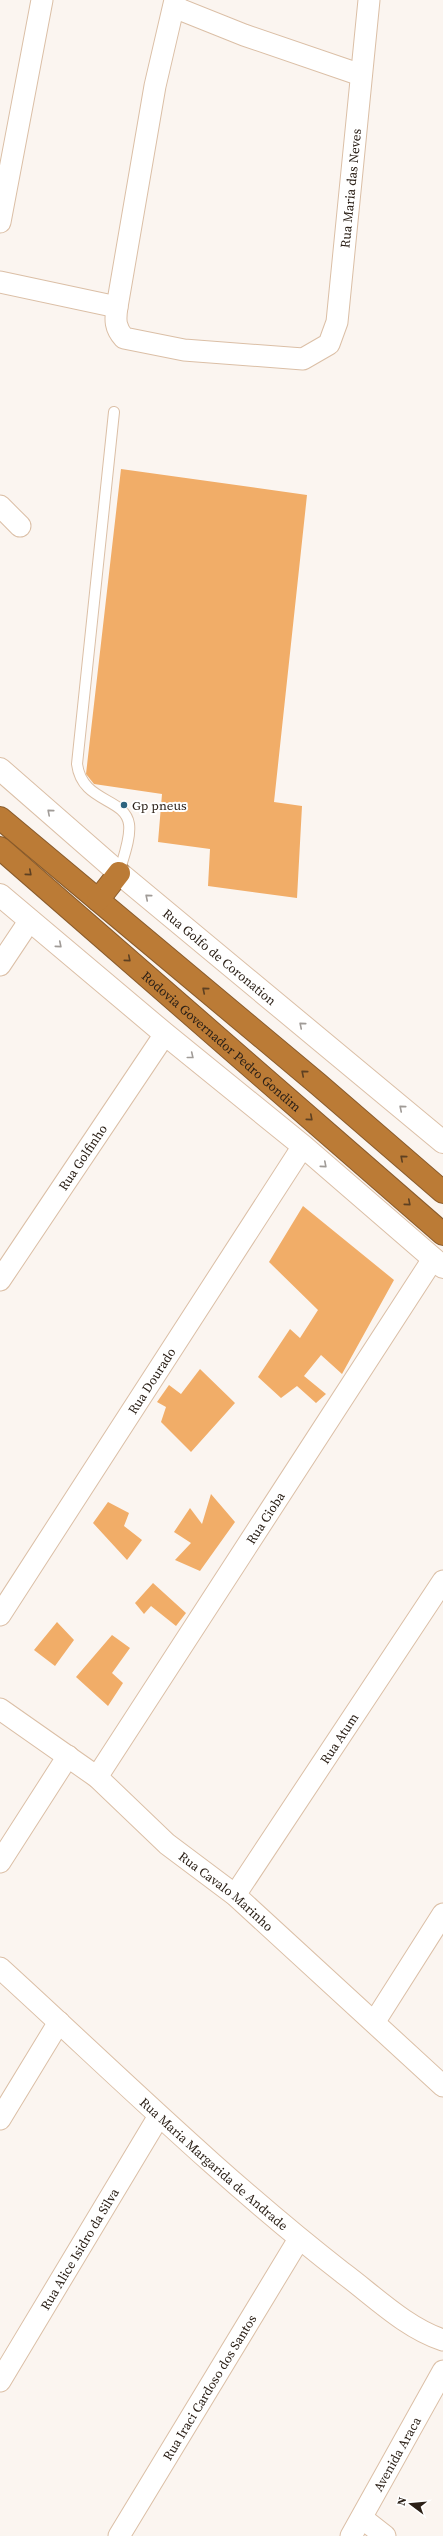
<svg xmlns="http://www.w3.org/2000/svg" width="443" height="2536" font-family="'Source Serif 4',serif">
  <rect width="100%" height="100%" fill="#fbf5f0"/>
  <path fill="#f1ad68" d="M121 469 307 495 274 802 302 806 297 898 208 886 210 849 158 842 162 794 94 784 86 774Z
    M303 1206 394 1280 342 1374 321 1355 304 1376 326 1394 316 1403 297 1386 281 1398 258 1377 290 1329 300 1338 318 1310 269 1262Z
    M200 1369 235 1403 191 1452 161 1422 166 1407 157 1402 169 1385 181 1394Z
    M211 1494 235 1522 200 1571 175 1560 191 1543 174 1532 190 1508 202 1524Z
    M108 1502 129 1513 124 1526 142 1540 127 1560 93 1523Z
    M153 1583 186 1613 176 1626 151 1606 144 1614 135 1603Z
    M57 1622 74 1640 55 1666 34 1650Z
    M112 1635 130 1648 112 1673 123 1683 108 1706 76 1677Z"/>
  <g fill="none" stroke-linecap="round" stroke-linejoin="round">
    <defs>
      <path id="lane" d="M114 412 77 764C82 803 125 797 129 824 131 838 123 858 119 873"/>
      <g id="street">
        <path id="s1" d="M175 0 155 86 117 307C115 320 115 328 124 338L184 350 303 359 329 344 337 322 369 0"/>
        <path d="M174 7 244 35 361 75"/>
        <path d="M0 222 42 0"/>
        <path d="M0 282 117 307"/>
        <path d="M0 506 20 526"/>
        <path d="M0 965 30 920"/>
        <path id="s2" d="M0 1280 165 1034"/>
        <path id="s3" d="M0 1615 303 1146"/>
        <path id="s4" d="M0 1709 97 1777 167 1844 235 1895 443 2086"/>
        <path id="s5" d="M97 1777 433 1259"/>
        <path d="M0 1862 68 1756"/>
        <path id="s6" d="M235 1895 443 1581"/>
        <path id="s7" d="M0 1968C113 2071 222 2179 343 2273 374 2296 406 2328 443 2340"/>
        <path d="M375 2021 443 1914"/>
        <path d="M0 2119 59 2022"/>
        <path id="s8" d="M0 2381 159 2116"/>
        <path d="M362 2518 385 2536"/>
        <path id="s9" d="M119 2536 299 2239"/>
        <path id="s10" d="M351 2536 443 2371"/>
      </g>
      <g id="secondary">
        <path id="s11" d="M0 769 119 873 443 1142"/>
        <path d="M0 895 165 1034 303 1146 443 1267"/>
      </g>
      <g id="highway">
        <path d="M0 818 318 1084 443 1192"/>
        <path id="s12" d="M0 848 443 1234"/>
        <path d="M98 900 119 873"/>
      </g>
    </defs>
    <use href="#lane" stroke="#dbbfa6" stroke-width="12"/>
    <use href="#street" stroke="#dbbfa6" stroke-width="23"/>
    <use href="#secondary" stroke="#dbbfa6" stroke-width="24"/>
    <use href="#highway" stroke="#895b2b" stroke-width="24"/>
    <use href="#lane" stroke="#fff" stroke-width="10"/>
    <use href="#street" stroke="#fff" stroke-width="21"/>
    <use href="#secondary" stroke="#fff" stroke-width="22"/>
    <use href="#highway" stroke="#bb7b36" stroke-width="22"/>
  </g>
  <defs><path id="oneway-chevron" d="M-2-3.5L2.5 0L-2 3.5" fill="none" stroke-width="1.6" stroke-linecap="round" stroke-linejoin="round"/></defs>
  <g stroke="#a09b97">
    <use href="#oneway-chevron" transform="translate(50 812) rotate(-139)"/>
    <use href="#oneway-chevron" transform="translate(148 897) rotate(-140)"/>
    <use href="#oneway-chevron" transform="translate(59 945) rotate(40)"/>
    <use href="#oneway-chevron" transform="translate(302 1025) rotate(-140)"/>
    <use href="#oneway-chevron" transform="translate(191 1056) rotate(39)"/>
    <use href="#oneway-chevron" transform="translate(402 1108) rotate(-140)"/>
    <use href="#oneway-chevron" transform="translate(324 1165) rotate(41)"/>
  </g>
  <g stroke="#5d4022">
    <use href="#oneway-chevron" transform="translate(29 873) rotate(41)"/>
    <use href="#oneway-chevron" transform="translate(128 959) rotate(41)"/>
    <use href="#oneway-chevron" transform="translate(205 990) rotate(-140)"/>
    <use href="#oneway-chevron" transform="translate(304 1073) rotate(-140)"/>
    <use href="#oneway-chevron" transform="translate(310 1118) rotate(41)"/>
    <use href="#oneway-chevron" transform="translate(403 1158) rotate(-139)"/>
    <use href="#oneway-chevron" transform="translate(408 1203) rotate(41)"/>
  </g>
  <circle fill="#2d637e" stroke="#fff" stroke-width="1.5" cx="124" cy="805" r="4"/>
  <g text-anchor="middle" stroke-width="4" stroke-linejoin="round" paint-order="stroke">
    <g font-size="13" fill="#2b2017" stroke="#fff">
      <text dy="5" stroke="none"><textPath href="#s1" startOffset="714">Rua Maria das Neves</textPath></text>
      <text dy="5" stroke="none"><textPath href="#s11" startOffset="289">Rua Golfo de Coronation</textPath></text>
      <text dy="5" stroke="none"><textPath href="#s12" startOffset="294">Rodovia Governador Pedro Gondim</textPath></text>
      <text dy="5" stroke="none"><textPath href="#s2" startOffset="148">Rua Golfinho</textPath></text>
      <text dy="5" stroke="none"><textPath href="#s3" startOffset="279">Rua Dourado</textPath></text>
      <text dy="5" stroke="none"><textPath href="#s5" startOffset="309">Rua Cioba</textPath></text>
      <text dy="5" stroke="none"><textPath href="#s6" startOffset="188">Rua Atum</textPath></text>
      <text dy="5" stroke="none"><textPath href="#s4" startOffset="291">Rua Cavalo Marinho</textPath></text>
      <text dy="5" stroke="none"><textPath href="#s7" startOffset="290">Rua Maria Margarida de Andrade</textPath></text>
      <text dy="5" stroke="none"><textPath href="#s8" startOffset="154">Rua Alice Isidro da Silva</textPath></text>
      <text dy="5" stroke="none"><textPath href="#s9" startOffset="174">Rua Iraci Cardoso dos Santos</textPath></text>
      <text dy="5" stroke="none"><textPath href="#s10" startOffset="94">Avenida Araca</textPath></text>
    </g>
    <g font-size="13" fill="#2b2017" stroke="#fff" text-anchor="start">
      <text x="132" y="810">Gp pneus</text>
    </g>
  </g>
  <g transform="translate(411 2504) rotate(286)" stroke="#ffffff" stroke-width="3" paint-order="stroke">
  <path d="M0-3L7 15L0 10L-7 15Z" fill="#2b2017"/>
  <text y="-6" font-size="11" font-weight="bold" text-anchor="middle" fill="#2b2017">N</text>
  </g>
</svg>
